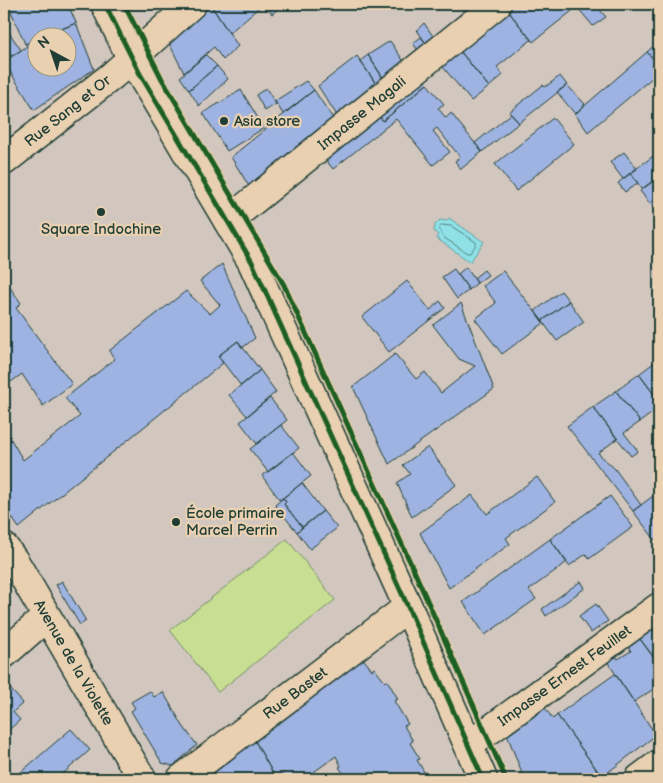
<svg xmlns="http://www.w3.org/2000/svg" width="663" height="783" font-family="'Balsamiq Sans',sans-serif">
  <rect width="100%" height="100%" fill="#d2c7bf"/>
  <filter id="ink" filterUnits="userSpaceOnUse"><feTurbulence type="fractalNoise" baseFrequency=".02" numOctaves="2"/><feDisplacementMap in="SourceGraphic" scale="10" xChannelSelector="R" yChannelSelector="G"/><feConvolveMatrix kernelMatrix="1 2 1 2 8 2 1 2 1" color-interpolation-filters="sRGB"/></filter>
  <g filter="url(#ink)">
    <path fill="#c7de93" stroke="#738e64" d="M287 539 335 600 218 692 170 630Z"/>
    <path fill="#8fe1e7" stroke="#629f9f" d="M449 218 484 242 470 262 436 238 438 235 434 231 435 225 440 220 447 221Z"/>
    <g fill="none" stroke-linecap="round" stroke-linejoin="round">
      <path stroke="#4c7f7c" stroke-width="1" d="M442 225 451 226 476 242V245L470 253H467L443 237 439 229Z"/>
    </g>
    <path fill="#9eb3e1" stroke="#1f3d34" d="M8 4H68L76 23 25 44Z
      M208 4H210L238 46 223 60 214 47 184 73 167 39Z
      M210 4H263L229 33Z
      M265 4H284L272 14Z
      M458 4H484L467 17Z
      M509 4H595L606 17 593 26 577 7 533 42 505 7Z
      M505 7 531 40 497 67 503 75 489 87 456 46Z
      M76 23 94 69 34 110 4 62 27 46 25 44 38 39V68H68V38H41Z
      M424 23 437 42 429 48 417 30Z
      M4 25 21 50 12 56 4 44Z
      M421 37 429 48 421 55 413 43Z
      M390 41 407 66 386 83 368 55Z
      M659 41V65L647 52Z
      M456 46 489 87 471 101 438 61Z
      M647 52 659 65V72L588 132 575 114Z
      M206 55 217 66 189 90 180 77Z
      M368 55 386 82 379 88 360 61Z
      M357 56 379 88 340 120 318 86Z
      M217 66 228 79 199 106 189 90Z
      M420 75 427 84 383 121 375 111Z
      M560 76 567 85 519 123 509 112 543 85 545 87Z
      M306 81 314 90 283 114 275 101Z
      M427 84 444 104 438 108 446 118 451 113 482 152 461 169 455 161 460 157 437 128 433 131 450 152 433 165 396 119 333 169 321 154 375 111 383 121Z
      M567 85 585 104 575 114 557 92Z
      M266 88 276 104 265 111 256 95Z
      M241 90 264 128 227 151 203 113Z
      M314 90 336 123 252 191 231 157Z
      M511 114 519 123 482 152 475 143Z
      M553 118 574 144 516 191 495 164Z
      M624 152 637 169 623 179 610 162Z
      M659 152V176L642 189 630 173Z
      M630 173 638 183 625 192 618 183Z
      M659 177V215L640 191Z
      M222 264 255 338 242 348 238 341 218 356 223 363 19 528 4 506V432L6 431 23 460 80 416 65 398 115 359 109 351 186 291 210 314 220 305 200 281Z
      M466 267 477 283 469 290 458 274Z
      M454 269 469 290 457 299 442 277Z
      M484 270 488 275 477 283 474 278Z
      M503 271 544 323 502 354 475 319 496 303 483 286Z
      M4 279 21 303 16 308 72 384 43 406 22 374 4 387Z
      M407 281 430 310 440 301 445 308 389 352 362 317Z
      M561 291 569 301 542 321 535 311Z
      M569 301 584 322 557 341 542 321Z
      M461 303 494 389 389 464 353 387 395 354 416 379 425 372 441 393 475 366 459 359 433 325Z
      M238 341 260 370 241 386 218 356Z
      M659 359V401L639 374Z
      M260 370 276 392 247 416 229 395Z
      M639 374 659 401V408L640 422 616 391Z
      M616 391 640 422 624 433 638 451 631 456 593 407Z
      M270 398 287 420 257 444 240 422Z
      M593 407 617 439 598 453 615 469 641 505 633 511 567 426Z
      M281 425 299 448 268 472 250 449Z
      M428 447 456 485 412 517 397 483 410 474 403 465Z
      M293 452 311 476 280 500 262 476Z
      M537 477 555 502 506 538 510 544 449 588 420 533 472 495 487 514Z
      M302 483 323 511 302 527 284 504 286 502 283 498Z
      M610 496 633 527 589 559 586 554 569 566 550 539Z
      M653 496 659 503V545L633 511Z
      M283 498 286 502 284 504 302 527 297 532 275 505Z
      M323 511 337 528 310 549 297 532Z
      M550 539 567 562 529 590 536 599 485 635 463 602Z
      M62 581 86 621 80 625 56 585Z
      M581 581 585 588 546 616 542 609Z
      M596 604 608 621 591 633 579 616Z
      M659 619V652L653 656 637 635Z
      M637 635 659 665V694L655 688 634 702 605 658 612 652 618 659 631 651 625 643Z
      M361 656 372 670 374 668 385 682 387 680 398 699 394 701 408 724 404 726 413 741 410 743 420 759 417 760 426 775 422 777 424 779H347L339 767 341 766 336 756 311 774 312 776 308 779H276L255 741Z
      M615 674 656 735 602 777 557 715Z
      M4 682 23 703 13 712 20 720 4 734Z
      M150 691 154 697 163 692 183 726 197 745 173 766 162 763 131 711 135 708 131 702Z
      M541 703 553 719 557 715 602 777 599 779H524L505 729Z
      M71 729 90 750 57 779H27L21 772Z
      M255 741 276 779H206Z
      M21 772 27 779H14Z"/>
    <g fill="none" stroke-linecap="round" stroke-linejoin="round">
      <defs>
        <g id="minor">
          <path d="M131 58 252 262 408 607 181 779"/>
          <path id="s1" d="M4 161 113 75 192 4"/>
          <path id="s2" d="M228 221 497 4"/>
          <path id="s3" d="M4 547 15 562 142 779"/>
          <path d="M4 654 46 617"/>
          <path id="s4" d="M469 745 659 607"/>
          <path d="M639 779 659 764"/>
        </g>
        <path id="tertiary" d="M105 4 131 58
          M408 607 483 779"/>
      </defs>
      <use href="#minor" stroke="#1f3d34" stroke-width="31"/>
      <use href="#tertiary" stroke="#1f3d34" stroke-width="31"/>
      <use href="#minor" stroke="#e8d0b1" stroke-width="28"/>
      <use href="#tertiary" stroke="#e8d0b1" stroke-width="28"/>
      <defs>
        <path id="cycleway" d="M105 4 140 74 252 262 408 607 483 779
          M124 4 162 79 284 285 416 575 506 779"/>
      </defs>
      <use href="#cycleway" stroke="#e8d0b1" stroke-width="8"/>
      <use href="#cycleway" stroke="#1b5e20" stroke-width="5"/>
    </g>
  </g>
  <g fill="#1f3d34" stroke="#e8d0b1" stroke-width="2">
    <circle cx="224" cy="121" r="5"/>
    <circle cx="101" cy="212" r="5"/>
    <circle cx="176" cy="522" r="5"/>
  </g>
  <g text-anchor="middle" stroke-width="4.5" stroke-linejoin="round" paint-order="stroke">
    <g font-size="15" fill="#1f3d34" stroke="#e8d0b1">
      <text dy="5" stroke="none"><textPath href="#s1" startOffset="81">Rue Sang et Or</textPath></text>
      <text dy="5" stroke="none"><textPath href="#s2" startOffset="172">Impasse Magali</textPath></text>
      <text dy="5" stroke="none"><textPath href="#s3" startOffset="135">Avenue de la Violette</textPath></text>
      <text dy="5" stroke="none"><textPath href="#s4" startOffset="118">Impasse Ernest Feuillet</textPath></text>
      <text transform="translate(295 693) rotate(-37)" y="5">Rue Bastet</text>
    </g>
    <g font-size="15" fill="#1f3d34" stroke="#e8d0b1" text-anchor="start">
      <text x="234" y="126">Asia store</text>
      <text x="101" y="234" text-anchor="middle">Square Indochine</text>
      <text x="186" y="518">École primaire<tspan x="186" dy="17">Marcel Perrin</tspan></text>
    </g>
  </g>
  <rect width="663" height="783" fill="none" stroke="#e8d0b1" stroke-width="20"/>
  <rect x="10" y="10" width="643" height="763" fill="none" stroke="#1f3d34" stroke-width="2" filter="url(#ink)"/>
  <g transform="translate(52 52) rotate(320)"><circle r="24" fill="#e8d0b1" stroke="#98957f"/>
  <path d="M0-4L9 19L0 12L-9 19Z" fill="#1f3d34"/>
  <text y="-8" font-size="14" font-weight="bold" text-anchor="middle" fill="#1f3d34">N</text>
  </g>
</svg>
